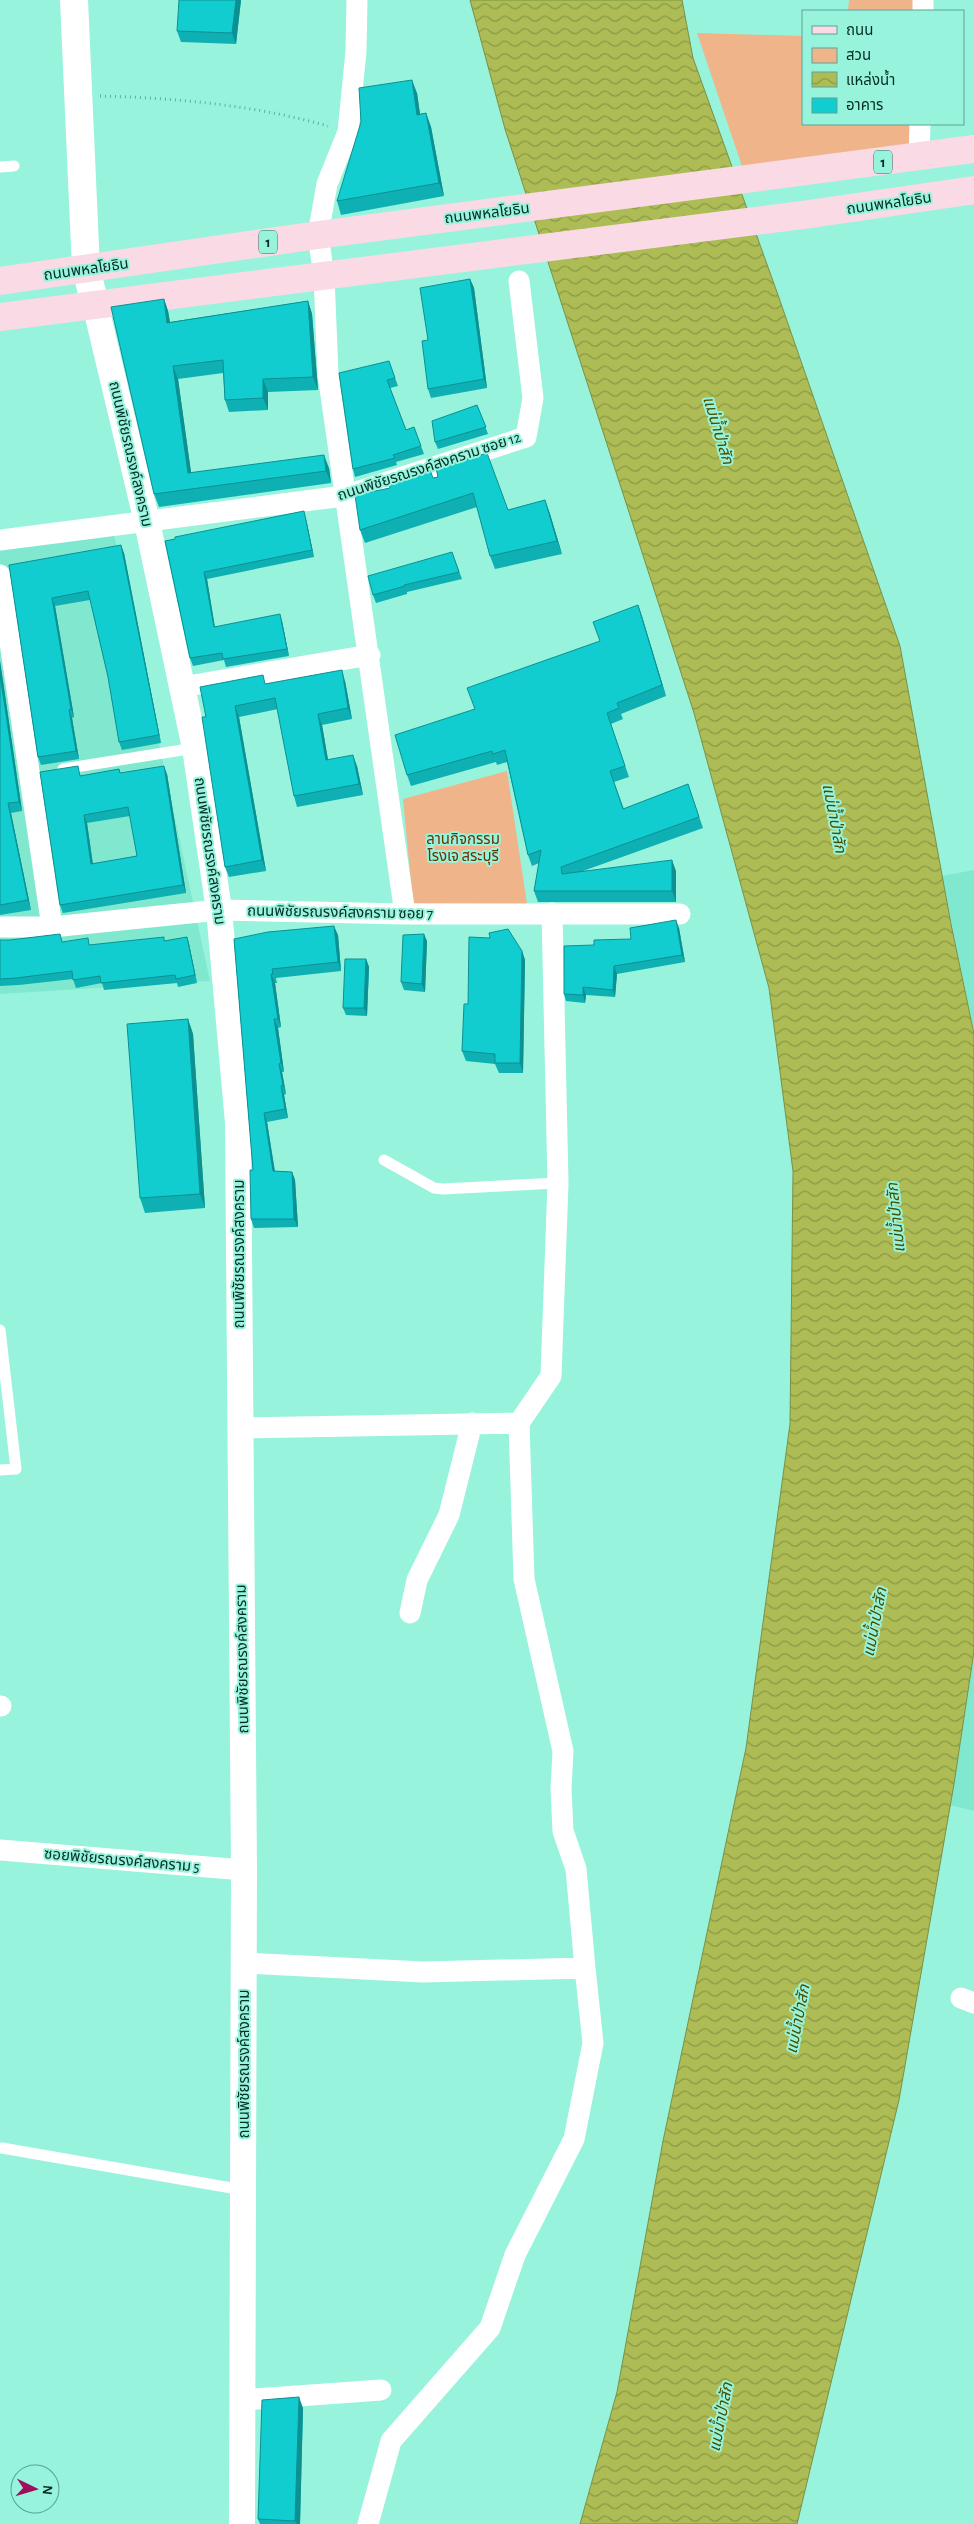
<svg xmlns="http://www.w3.org/2000/svg" width="974" height="2524" font-family="'Alegreya Sans','Noto Sans Thai',sans-serif">
  <defs>
    <pattern id="water-waves" width="16" height="10" patternUnits="userSpaceOnUse" patternTransform="scale(1.25)"><rect width="16" height="10" fill="#adbc54"/><path d="M0 5q4-4 8 0t8 0" fill="none" stroke="#8b9945"/></pattern>
  </defs>
  <rect width="100%" height="100%" fill="#97f3dc"/>
  <path fill="#81e8d0" d="M110 516 210 981 0 994V530Z
    M974 870V1034L942 876Z
    M974 1651V1811L950 1805Z"/>
  <path fill="#efb48a" d="M849 0H914L913 11H848Z
    M697 33 803 36V124H911V144L743 169Z
    M507 771 527 904 413 903 403 799Z"/>
  <path fill="url(#water-waves)" stroke="#7a9146" d="M470 0H682L693 58 778 295 900 646 951 924 974 1034V1651L954 1784 899 2100 797 2524H580L617 2392 663 2141 746 1748 790 1424 793 1171 769 988 694 713 505 129Z"/>
  <g fill="none" stroke-linecap="round" stroke-linejoin="round">
    <path stroke="#62ac9a" stroke-width="3" stroke-dasharray="1 4" stroke-linecap="butt" d="M100 96C176 98 254 105 328 126"/>
    <path stroke="#fff" stroke-width="11" d="M0 167 14 166
      M63 769 195 748
      M384 1160 434 1188 443 1189 558 1183
      M0 1330 16 1469 0 1470
      M2 2148 243 2190"/>
    <path stroke="#fff" stroke-width="21" d="M357 0 356 51 348 132 327 184 318 235 324 276 328 374 405 914
      M923 11V0
      M919 157 920 124
      M0 540 344 496 526 437 533 398 519 281
      M0 575 52 927
      M182 687 370 655
      M0 927H52L219 910 405 914H680
      M239 1428 519 1423 551 1376 558 1183 552 913
      M410 1613 417 1580 449 1515 472 1423
      M0 1706H1
      M0 1850 244 1870
      M244 1963 423 1972 585 1968 576 1869 563 1831 561 1789 563 1751 524 1579 519 1423
      M961 1998 974 2003
      M242 2400 381 2390
      M368 2524 391 2441 490 2328 515 2255 574 2139 593 2043 585 1968"/>
    <path stroke="#fff" stroke-width="26" d="M95 304 147 522 195 748 219 910 238 1123 244 1870 242 2524"/>
    <path stroke="#fff" stroke-width="28" d="M74 0 86 269 95 304"/>
    <path stroke="#fadae5" stroke-width="28" d="M0 281 318 235 974 149
      M0 317 803 215 974 190"/>
  </g>
  <path fill="#0fb0b3" fill-rule="evenodd" d="M241 0 236 44 181 42 177 31Z
    M417 93 420 114 426 113 431 127 444 196 341 215 337 201Z
    M470 279 474 288 487 388 431 398 428 389V340Z
    M164 299 168 311 170 322 308 301 312 314 318 390 268 392V410L229 412 225 400 223 373 178 379 191 473 329 468 331 483 159 507 154 494Z
    M389 361 398 386 390 388 406 430 414 427 424 454 396 462 397 465 355 477 353 469Z
    M477 405 488 434 438 449 435 442Z
    M436 468 508 510 545 500 550 514 562 554 495 569 490 556 477 507 365 543 360 530 390 488 438 477Z
    M306 519 314 557 207 579 215 627 282 621 289 656 226 667 224 660 193 666 190 658 165 541Z
    M452 552 462 579 407 592V594L376 603 373 595Z
    M124 553 161 743 122 750 119 742 108 677 90 600 55 606 74 717 72 718 79 759 41 765 38 757 9 565Z
    M638 605 666 696 621 714 623 719 611 724 629 777 614 782 624 809 688 784 703 828 583 871H676V902H538L534 891 539 863 532 866 528 855 507 762 497 765 496 762 411 786 407 775 600 641Z
    M0 661 22 811 11 813 31 910 0 915Z
    M345 681 352 719 322 725 328 760 357 766 363 795 297 807 294 796 278 709 239 717 266 871 229 877 225 867 206 717 266 684Z
    M119 769 120 773 167 774 186 893 63 913 60 905 82 774V776ZM130 816 137 856 93 864 87 823Z
    M679 928 685 962 617 974 615 997 586 995 585 1003 566 1001 564 994 594 945 631 939Z
    M338 935 341 971 276 978 277 983H275L281 1027 278 1028 284 1072H282L286 1094 284 1095 288 1118 267 1122 275 1171 292 1172 295 1180 298 1227 254 1228 251 1219 253 1170 234 939Z
    M187 937 189 944 197 983 178 987 177 983 104 990 102 983 76 988 73 979 19 985 0 986V940L63 942 91 945 165 941Z
    M427 941 425 992 404 990 401 982Z
    M522 951 525 960 523 1073H499L495 1064 466 1061 462 1051 468 1004Z
    M366 959 369 967 367 1016 346 1015 343 1008Z
    M188 1019 193 1034 205 1208 145 1213 140 1198Z
    M303 2408 300 2524H260L258 2519Z"/>
  <path fill="#0c9092" d="M236 0H241L236 44 232 33Z
    M412 80 417 93 422 128 417 115Z
    M426 113 431 127 444 196 439 183Z
    M470 279 474 288 487 388 484 379Z
    M164 299 168 311 172 335 167 323Z
    M308 301 312 314 318 390 313 377Z
    M173 366 178 379 193 486 188 473Z
    M263 379 268 392V410L263 398Z
    M324 455 329 468 331 483 326 471Z
    M545 500 550 514 562 554 557 541Z
    M304 511 306 519 314 557 312 550Z
    M121 545 124 553 161 743 159 735Z
    M204 572 207 579 216 635 214 627Z
    M52 598 55 606 74 717 71 709Z
    M638 605 642 616 666 696 662 685Z
    M280 614 282 621 289 656 287 649Z
    M0 661 22 811 19 802 0 674Z
    M342 670 345 681 352 719 348 708Z
    M235 706 239 717 266 871 262 860Z
    M69 710 72 718 79 759 76 751Z
    M318 714 322 725 330 771 326 760Z
    M353 755 357 766 363 795 359 784Z
    M164 766 167 774 186 893 183 885Z
    M8 803 11 813 31 910 28 900Z
    M84 815 87 823 94 873 91 864Z
    M672 860 676 871V902L672 891Z
    M676 920 679 928 685 962 682 955Z
    M334 926 338 935 341 971 338 962Z
    M424 934 427 941 425 992 422 984Z
    M187 937 189 944 197 983 195 975Z
    M522 951 525 960 523 1073 520 1063Z
    M366 959 369 967 367 1016 364 1008Z
    M614 966 617 974 615 997 613 990Z
    M271 974 275 983 281 1027 278 1019Z
    M583 987 586 995 585 1003 583 995Z
    M188 1019 193 1034 205 1208 200 1194Z
    M274 1019 278 1028 284 1072 281 1063Z
    M279 1064 282 1072 286 1094 283 1085Z
    M281 1086 284 1095 288 1118 285 1109Z
    M264 1113 267 1122 276 1180 273 1171Z
    M292 1172 295 1180 298 1227 294 1219Z
    M299 2397 303 2408 300 2524H297L295 2521Z"/>
  <path fill="#11cdd0" stroke="#0c9092" fill-rule="evenodd" d="M179 0H236L232 33 177 31Z
    M412 80 417 115 426 113 439 183 337 201 361 122 359 88Z
    M470 279 484 379 428 389 422 341 428 340 420 288Z
    M164 299 167 323 308 301 313 377 263 379V398L225 400 223 360 173 366 188 473 324 455 326 471 154 494 111 307Z
    M389 361 395 378 387 380 406 430 414 427 421 446 393 455 395 458 353 469 339 373Z
    M477 405 486 427 435 442 432 421Z
    M487 453 508 510 545 500 557 541 490 556 473 493 360 530 355 495 390 488 389 483 430 470 433 478 438 477 436 468Z
    M304 511 312 550 204 572 214 627 280 614 287 649 223 659 222 653 190 658 165 541 175 539V537Z
    M121 545 159 735 119 742 108 677 88 591 52 598 71 709 69 710 76 751 38 757 9 565Z
    M452 552 459 572 404 585 405 586 373 595 368 576Z
    M638 605 662 685 617 703 619 708 607 713 625 766 610 771 623 809 688 784 699 817 561 867 562 874 672 860V891H534L541 850 528 855 505 750 493 754 492 751 407 775 395 735 475 709 467 688 600 641 593 622Z
    M342 670 348 708 318 714 326 760 353 755 359 784 294 796 275 698 235 706 262 860 225 867 202 717H206L200 687 263 675 265 684Z
    M0 674 19 802 8 803 28 900 0 905Z
    M78 766 80 776 119 769 120 773 164 766 183 885 60 905 40 772ZM128 807 137 856 91 864 84 815Z
    M676 920 682 955 614 966 613 990 583 987V995L564 994V946L594 945V940L631 939 630 928Z
    M334 926 338 962 272 969 273 974H271L278 1019H274L281 1063 279 1064 283 1085 281 1086 285 1109 264 1113 273 1171 292 1172 294 1219H251L250 1170H253L234 939 268 932Z
    M508 929 522 951 520 1063H495V1054L462 1051 464 1004H468L469 937 490 938 489 933Z
    M60 934 62 942 88 938 89 945 164 937V941L187 937 195 975 176 979 175 975 101 983 100 976 73 980 72 971 16 978 0 979V940H10Z
    M424 934 422 984 401 982 403 935Z
    M345 959H366L364 1008H343Z
    M188 1019 200 1194 140 1198 127 1024Z
    M299 2397 295 2521 258 2519 262 2400Z"/>
  <g text-anchor="middle" stroke-width="4" stroke-linejoin="round" paint-order="stroke">
    <g fill="#97f3dc" stroke="#2f685c" stroke-width="1">
      <rect x="874" y="150.5" width="18" height="23" rx="4"/>
      <rect x="259" y="230.5" width="18" height="23" rx="4"/>
    </g>
    <g font-size="14" font-weight="bold" fill="#032d25">
      <text x="883" y="167">1</text>
      <text x="268" y="247">1</text>
    </g>
    <g font-size="15" fill="#032d25" stroke="#97f3dc">
      <text transform="translate(889 203) rotate(-8)" y="5">ถนนพหลโยธิน</text>
      <text transform="translate(487 213) rotate(-7)" y="5">ถนนพหลโยธิน</text>
      <text transform="translate(86 269) rotate(-8)" y="5">ถนนพหลโยธิน</text>
      <text transform="translate(131 454) rotate(77)" y="5">ถนนพิชัยรณรงค์สงคราม</text>
      <text transform="translate(429 466) rotate(-18)" y="5">ถนนพิชัยรณรงค์สงคราม ซอย 12</text>
      <text transform="translate(210 851) rotate(82)" y="5">ถนนพิชัยรณรงค์สงคราม</text>
      <text transform="translate(340 912) rotate(1)" y="5">ถนนพิชัยรณรงค์สงคราม ซอย 7</text>
      <text transform="translate(239 1254) rotate(-90)" y="5">ถนนพิชัยรณรงค์สงคราม</text>
      <text transform="translate(242 1659) rotate(-91)" y="5">ถนนพิชัยรณรงค์สงคราม</text>
      <text transform="translate(122 1860) rotate(5)" y="5">ซอยพิชัยรณรงค์สงคราม 5</text>
      <text transform="translate(244 2064) rotate(-90)" y="5">ถนนพิชัยรณรงค์สงคราม</text>
    </g>
    <g font-size="15" fill="#693300" stroke="#97f3dc">
      <text x="463" y="844">ลานกิจกรรม<tspan x="463" dy="17">โรงเจ สระบุรี</tspan></text>
    </g>
    <g font-size="16" font-style="italic" fill="#485000" stroke="#97f3dc">
      <text transform="translate(719 430) rotate(73)" y="6">แม่น้ำป่าสัก</text>
      <text transform="translate(835 818) rotate(79)" y="6">แม่น้ำป่าสัก</text>
      <text transform="translate(895 1218) rotate(-96)" y="6">แม่น้ำป่าสัก</text>
      <text transform="translate(874 1622) rotate(-79)" y="6">แม่น้ำป่าสัก</text>
      <text transform="translate(797 2019) rotate(-79)" y="6">แม่น้ำป่าสัก</text>
      <text transform="translate(720 2417) rotate(-79)" y="6">แม่น้ำป่าสัก</text>
    </g>
  </g>
  <rect x="802" y="10" width="162" height="115" fill="#97f3dc" stroke="#5ca493"/>
  <rect x="812" y="26" width="25" height="8" fill="#fadae5" stroke="#5ca493"/>
  <text x="846" y="35" font-size="15" fill="#032d25">ถนน</text>
  <rect x="812" y="48" width="25" height="15" fill="#efb48a" stroke="#5ca493"/>
  <text x="846" y="60" font-size="15" fill="#032d25">สวน</text>
  <rect x="812" y="72" width="25" height="15" fill="url(#water-waves)" stroke="#5ca493"/>
  <text x="846" y="85" font-size="15" fill="#032d25">แหล่งน้ำ</text>
  <rect x="812" y="98" width="25" height="15" fill="#11cdd0" stroke="#5ca493"/>
  <text x="846" y="110" font-size="15" fill="#032d25">อาคาร</text>
  <g transform="translate(35 2489) rotate(95)"><circle r="24" fill="#97f3dc" stroke="#5ca493"/>
  <path d="M0-4L9 19L0 12L-9 19Z" fill="#9e0f5b"/>
  <text y="-8" font-size="14" font-weight="bold" text-anchor="middle" fill="#032d25">N</text>
  </g>
</svg>
